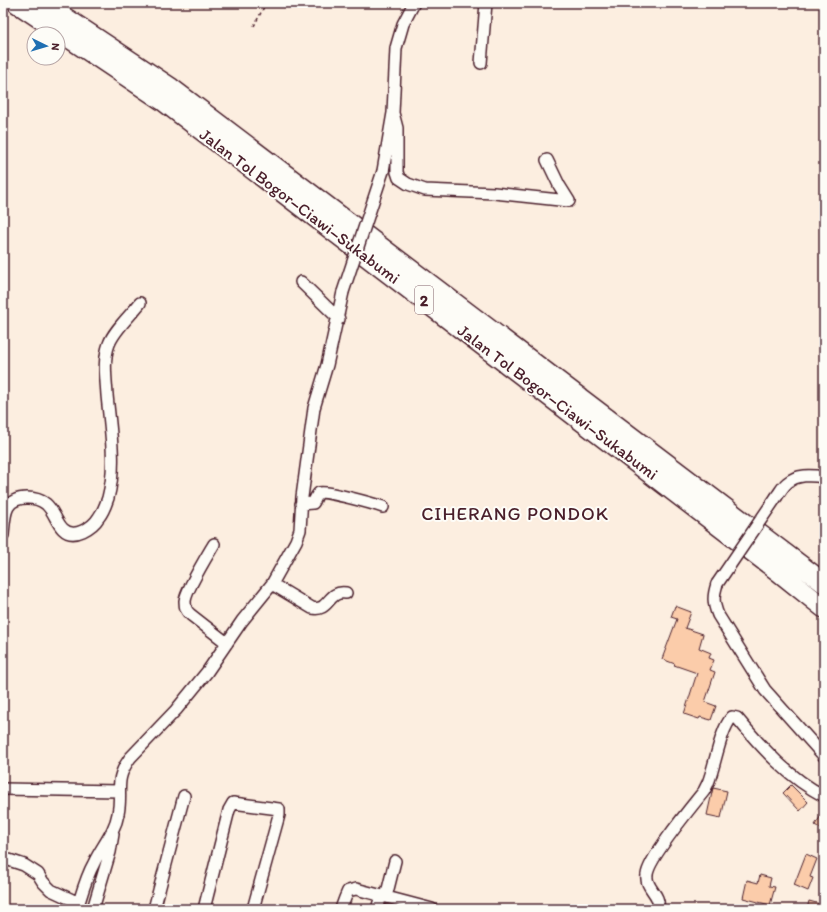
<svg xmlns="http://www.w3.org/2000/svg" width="827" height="912" font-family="Itim,sans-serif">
  <rect width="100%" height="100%" fill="#fceee0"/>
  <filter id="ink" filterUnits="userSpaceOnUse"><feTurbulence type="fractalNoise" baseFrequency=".025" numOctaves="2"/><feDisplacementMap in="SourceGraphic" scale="8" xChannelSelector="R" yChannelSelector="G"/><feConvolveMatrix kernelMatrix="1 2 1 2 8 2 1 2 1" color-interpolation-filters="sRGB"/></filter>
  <g filter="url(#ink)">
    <path fill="#fbccaa" stroke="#4a1f2b" d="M675 606 691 612 685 628 703 634 699 648 711 653 709 658 714 660 710 670 715 672 705 702 716 706 711 720 700 717 699 719 684 714 697 673 674 665 675 664 662 659 677 619 671 617Z
      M791 785 808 802 800 811 783 793Z
      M713 788 727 791 721 818 707 815Z
      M824 811V831L815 825Z
      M806 854 817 859 810 877 813 878 808 891 794 885Z
      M760 875 771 878 769 886 775 887 770 905 743 898 747 880 758 883Z
      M809 901 824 905V909H807Z"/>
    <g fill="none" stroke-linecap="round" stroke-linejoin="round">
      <defs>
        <path id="street" d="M481 63 486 3
          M393 113 397 128V172L399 178 408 184 425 190 494 193 569 201
          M547 160 559 185 569 201
          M383 171 393 113 396 48 403 24 414 3
          M301 282 339 319
          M777 496C780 492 783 486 787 483 797 474 811 475 824 477
          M301 504 313 503C315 501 316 495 319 493 325 490 374 504 383 507
          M3 535C5 517 3 498 27 498 33 498 41 500 46 504 54 511 56 522 63 529 74 540 93 527 99 517 103 512 106 504 108 498 117 465 110 428 107 395 106 378 103 360 109 344 114 330 131 315 140 303
          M214 544C207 556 186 590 185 601 185 608 186 611 191 615L227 643
          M272 584 312 608C330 612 327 590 346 593
          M717 584C713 596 713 603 718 615L765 690 824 756
          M3 789 119 791
          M9 860 24 865 38 874 43 882 51 890 79 903
          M386 897 395 861
          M77 909C82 893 86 877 94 863 102 846 115 832 118 814 123 790 113 782 130 758L176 710 207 672 242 621 272 584 296 541 300 530 302 497 314 408 327 365 343 292
          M93 909 110 852 113 834
          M154 909 184 796
          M204 909 229 810 233 803 279 809V815L253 909
          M341 909 345 898 348 891 356 889 432 909
          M377 909 381 896
          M658 909C661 893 645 889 647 875 648 859 692 806 704 791L708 783C715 766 720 730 732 717L737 718C762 748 789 778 824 796"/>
        <path id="highway" d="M17 3 162 100 779 572 824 608
          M43 3 171 88 824 583"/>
      </defs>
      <use href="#street" stroke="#4a1f2b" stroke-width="14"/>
      <use href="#highway" stroke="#4a1f2b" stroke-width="22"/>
      <path stroke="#4a1f2b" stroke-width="1.5" stroke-dasharray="3 3" stroke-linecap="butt" d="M254 26 266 3"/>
      <use href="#street" stroke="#fdfcf7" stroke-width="11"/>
      <use href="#highway" stroke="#fdfcf7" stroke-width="19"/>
      <defs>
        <path id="street-bridge" d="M343 292 383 171
          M717 584 777 496"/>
      </defs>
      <use href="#street-bridge" stroke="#4a1f2b" stroke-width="14" stroke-linecap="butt"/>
      <use href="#street-bridge" stroke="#fdfcf7" stroke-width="11"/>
    </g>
  </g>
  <g text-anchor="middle" stroke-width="4" stroke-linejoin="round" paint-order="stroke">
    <rect fill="#fdfcf7" stroke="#806168" stroke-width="1" x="415" y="286" width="18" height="28" rx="3"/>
    <g font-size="16" font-weight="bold" fill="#4a1f2b">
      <text x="424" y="306">2</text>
    </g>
    <g font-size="17" fill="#4a1f2b" stroke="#fdfcf7">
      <text transform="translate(300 206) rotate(37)" y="6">Jalan Tol Bogor–Ciawi–Sukabumi</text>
      <text transform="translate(558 402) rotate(37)" y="6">Jalan Tol Bogor–Ciawi–Sukabumi</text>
    </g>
    <g font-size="19" letter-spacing="1" fill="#4a1f2b" stroke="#fdfcf7">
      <text x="515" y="520">CIHERANG PONDOK</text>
    </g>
  </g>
  <rect width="827" height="912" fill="none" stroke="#fdfcf7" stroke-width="16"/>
  <rect x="8" y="8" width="811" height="896" fill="none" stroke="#4a1f2b" stroke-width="1.5" filter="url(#ink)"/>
  <g transform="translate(46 46) rotate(95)"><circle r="19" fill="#fdfcf7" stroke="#b5a4a5"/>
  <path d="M0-3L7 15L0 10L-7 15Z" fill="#1f6fb2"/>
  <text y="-6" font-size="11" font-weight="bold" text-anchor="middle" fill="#4a1f2b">N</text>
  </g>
</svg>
